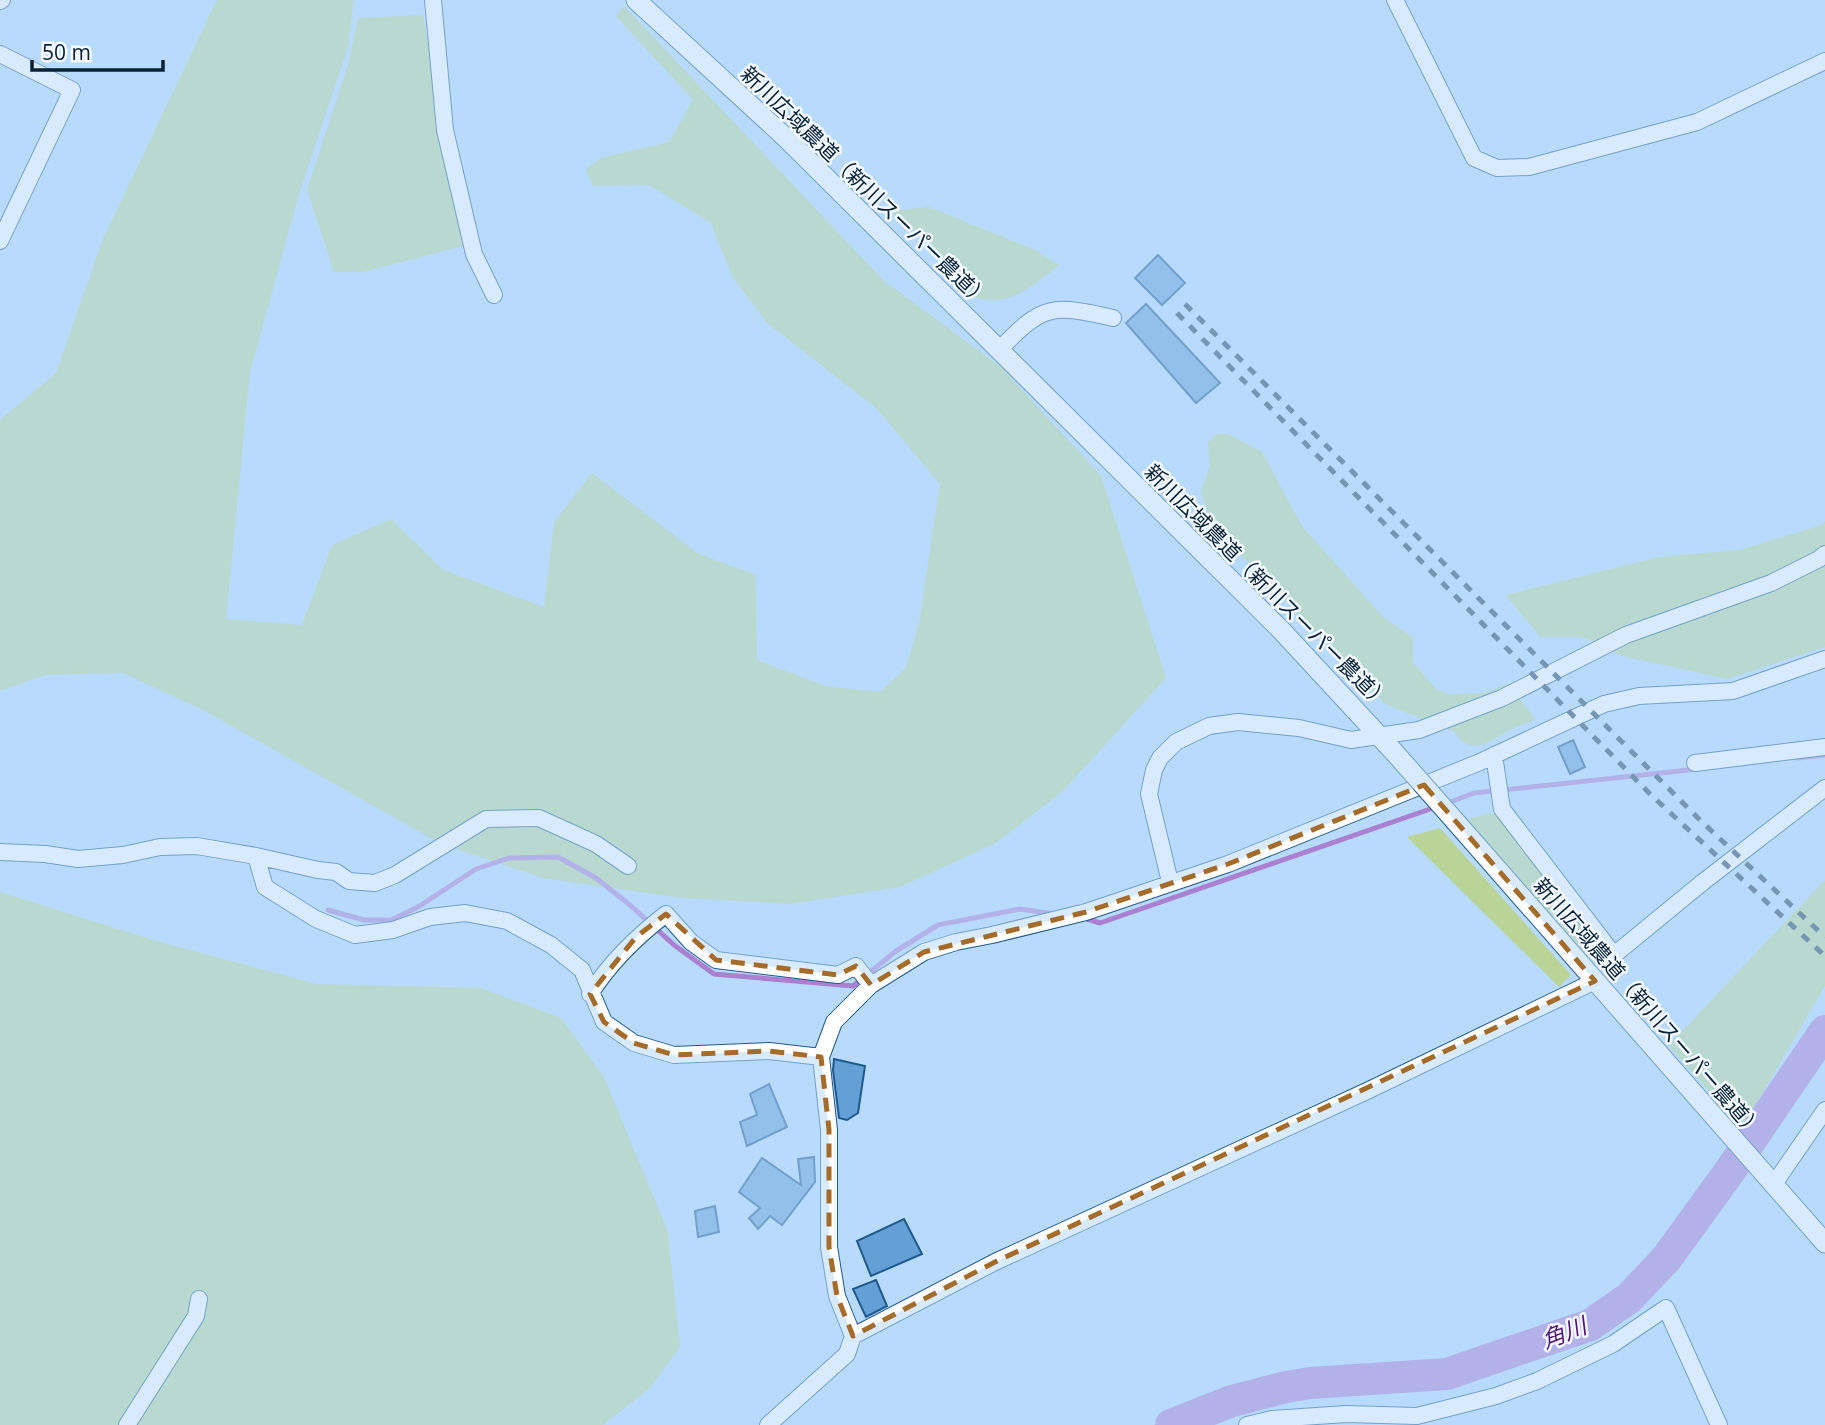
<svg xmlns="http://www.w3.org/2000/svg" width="1825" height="1425" font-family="'Open Sans','Noto Sans JP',sans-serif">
  <rect width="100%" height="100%" fill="#b8dbfd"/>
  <path fill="#bad498" d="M217 0H354L348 47 299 194 250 372 226 619 302 625 332 545 391 519 443 570 544 607 554 522 592 473 699 554 756 575 757 660 825 686 880 692 906 668 919 623 940 484 876 408 766 322 732 276 711 223 649 185 593 186 586 169 601 158 669 142 693 100 616 16 624 6 883 280 1001 367 1101 476 1166 678 1063 791 996 843 900 887 790 904 681 898 543 878 441 844 207 712 123 673 45 675 0 691V420L56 373 103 239Z
    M423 15 464 246 363 272H334L307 189 348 65 358 18Z
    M929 207 1033 249 1059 265C1035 284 1010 308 976 298L927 240 890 211Z
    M1216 434H1228L1262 452 1302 526 1384 618 1413 637V662L1437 690 1449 694 1485 693 1508 683 1536 720C1529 722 1521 725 1514 728 1490 739 1475 760 1454 732L1385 704 1213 527 1201 491 1210 466 1208 442Z
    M1825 521V647L1727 679 1622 656 1583 637H1540L1506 595 1659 557 1740 550 1822 525Z
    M1496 812 1604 954 1591 963 1466 819Z
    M1440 828 1571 975 1559 987 1407 837Z
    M1825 880V986L1742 1128 1668 1046Z
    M0 892 153 940 316 984 481 988 561 1018 604 1077 668 1232 680 1347 649 1389 603 1425H0Z"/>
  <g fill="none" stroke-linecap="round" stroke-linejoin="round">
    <path stroke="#aa80d1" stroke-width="5" d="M1798 758 1825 755
      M1445 804 1474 793 1698 769
      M328 910 364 920H391L418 907 476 869 509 858 558 857 596 878 630 905 674 945 714 974 853 986 896 951 938 925 1020 909 1054 914
      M1084 918 1100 923 1436 807"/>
    <path stroke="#aa80d1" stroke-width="32" d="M1171 1425 1232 1401 1286 1387 1310 1383 1447 1374 1590 1325 1629 1298 1666 1259 1727 1175 1825 1031"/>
  </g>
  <path fill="#649fd5" stroke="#1f5a8c" stroke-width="2" d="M1158 255 1185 283 1162 305 1135 278Z
    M1146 304 1220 383 1196 403 1126 323Z
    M1573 740 1585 767 1570 774 1558 747Z
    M834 1059 865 1066 858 1113 847 1120 839 1118 833 1070Z
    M769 1084 787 1127 747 1146 740 1122 757 1115 750 1094Z
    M814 1157 815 1182 782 1225 770 1216 758 1229 749 1218 760 1208 739 1192 762 1158 801 1185 798 1159Z
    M715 1206 719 1232 698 1237 695 1211Z
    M904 1219 922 1254 871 1276 857 1241Z
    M876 1280 887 1306 866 1317 853 1289Z"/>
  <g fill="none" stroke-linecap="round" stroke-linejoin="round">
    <defs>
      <path id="minor" d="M433 0 445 130 474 254 494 295
        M1395 0 1474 158 1497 168 1529 167 1697 122 1825 61
        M0 1 2 0
        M0 54 72 90 0 241
        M999 350C1043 304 1052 304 1113 318
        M1494 755 1502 809 1614 955 1703 882 1825 788
        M1695 763 1825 747
        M0 852 45 854 78 859 123 855 160 847 197 846 256 856 265 887 316 919 355 935 393 930 430 917 465 913 507 921 551 945 582 970 604 1022 634 1043 674 1055 769 1051 821 1057
        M256 856 318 870 336 872 349 881 375 883 395 875 486 819 539 818 596 844 628 866
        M1170 882 1149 794 1154 770 1160 758 1176 742 1209 726 1238 722 1299 728 1351 740 1419 730 1502 698 1626 635 1771 583 1819 559 1825 554
        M590 994C611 961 636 937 666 914L691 942 716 960 838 975 856 966 871 985
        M1774 1184 1825 1110
        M853 1336 995 1262 1367 1091 1595 981
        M127 1425 196 1316 199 1299
        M768 1425 847 1354 853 1336 837 1296 829 1247V1130L821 1057 834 1022 871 985 924 952 956 942 992 935 1086 912 1228 864 1480 762 1604 704 1639 696 1733 691 1825 659
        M1247 1425 1272 1419 1346 1414 1417 1416 1496 1396 1537 1381 1613 1344 1666 1308 1719 1425"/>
      <path id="tertiary" d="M636 0 785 137 1281 630 1394 752
        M1455 821 1825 1243"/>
    </defs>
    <use href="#minor" stroke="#1f5b8c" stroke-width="18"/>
    <use href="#tertiary" stroke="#1f5b8c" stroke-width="21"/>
    <use href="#minor" stroke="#fff" stroke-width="16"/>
    <use href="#tertiary" stroke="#fff" stroke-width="19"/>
    <path stroke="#28435a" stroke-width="5" stroke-dasharray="9 9" stroke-linecap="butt" d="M1185 304 1701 821 1825 937
      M1177 313 1651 795 1825 956"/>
    <defs>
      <path id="tertiary-bridge" d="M1394 752 1455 821"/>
    </defs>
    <use href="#tertiary-bridge" stroke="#1f5b8c" stroke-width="21" stroke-linecap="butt"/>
    <use href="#tertiary-bridge" stroke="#fff" stroke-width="19"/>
  </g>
  <path d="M0 0H1825V1425H0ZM1424 785 1595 981 995 1262 853 1336 837 1296 829 1247V1130L821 1057 769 1051 674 1055 634 1043 604 1022 590 994 636 937 666 914 716 960 838 975 856 966 871 985 924 952 1086 912 1228 864Z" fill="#b8dbfd" fill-opacity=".55" fill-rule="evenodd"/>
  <path fill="none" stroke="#a46c28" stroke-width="5" stroke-dasharray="14 9" stroke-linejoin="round" d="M1424 785 1595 981 995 1262 853 1336 837 1296 829 1247V1130L821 1057 769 1051 674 1055 634 1043 604 1022 590 994 636 937 666 914 716 960 838 975 856 966 871 985 924 952 1086 912 1228 864Z"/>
  <g text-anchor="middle" stroke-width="5" stroke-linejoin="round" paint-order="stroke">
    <g font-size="21" fill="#082136" stroke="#f3f9fe">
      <text transform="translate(865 187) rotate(44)" y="7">新川広域農道（新川スーパー農道）</text>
      <text transform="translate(1267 587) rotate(45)" y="7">新川広域農道（新川スーパー農道）</text>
      <text transform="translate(1648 1008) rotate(49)" y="7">新川広域農道（新川スーパー農道）</text>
    </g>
    <g font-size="23" font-style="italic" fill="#4f1476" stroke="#f3f9fe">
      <text transform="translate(1564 1333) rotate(-21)" y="8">角川</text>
    </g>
  </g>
  <path d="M32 60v10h131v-10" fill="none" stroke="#082136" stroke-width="3.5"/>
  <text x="42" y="60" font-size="21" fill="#082136" stroke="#f3f9fe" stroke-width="5" paint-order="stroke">50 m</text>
</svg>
